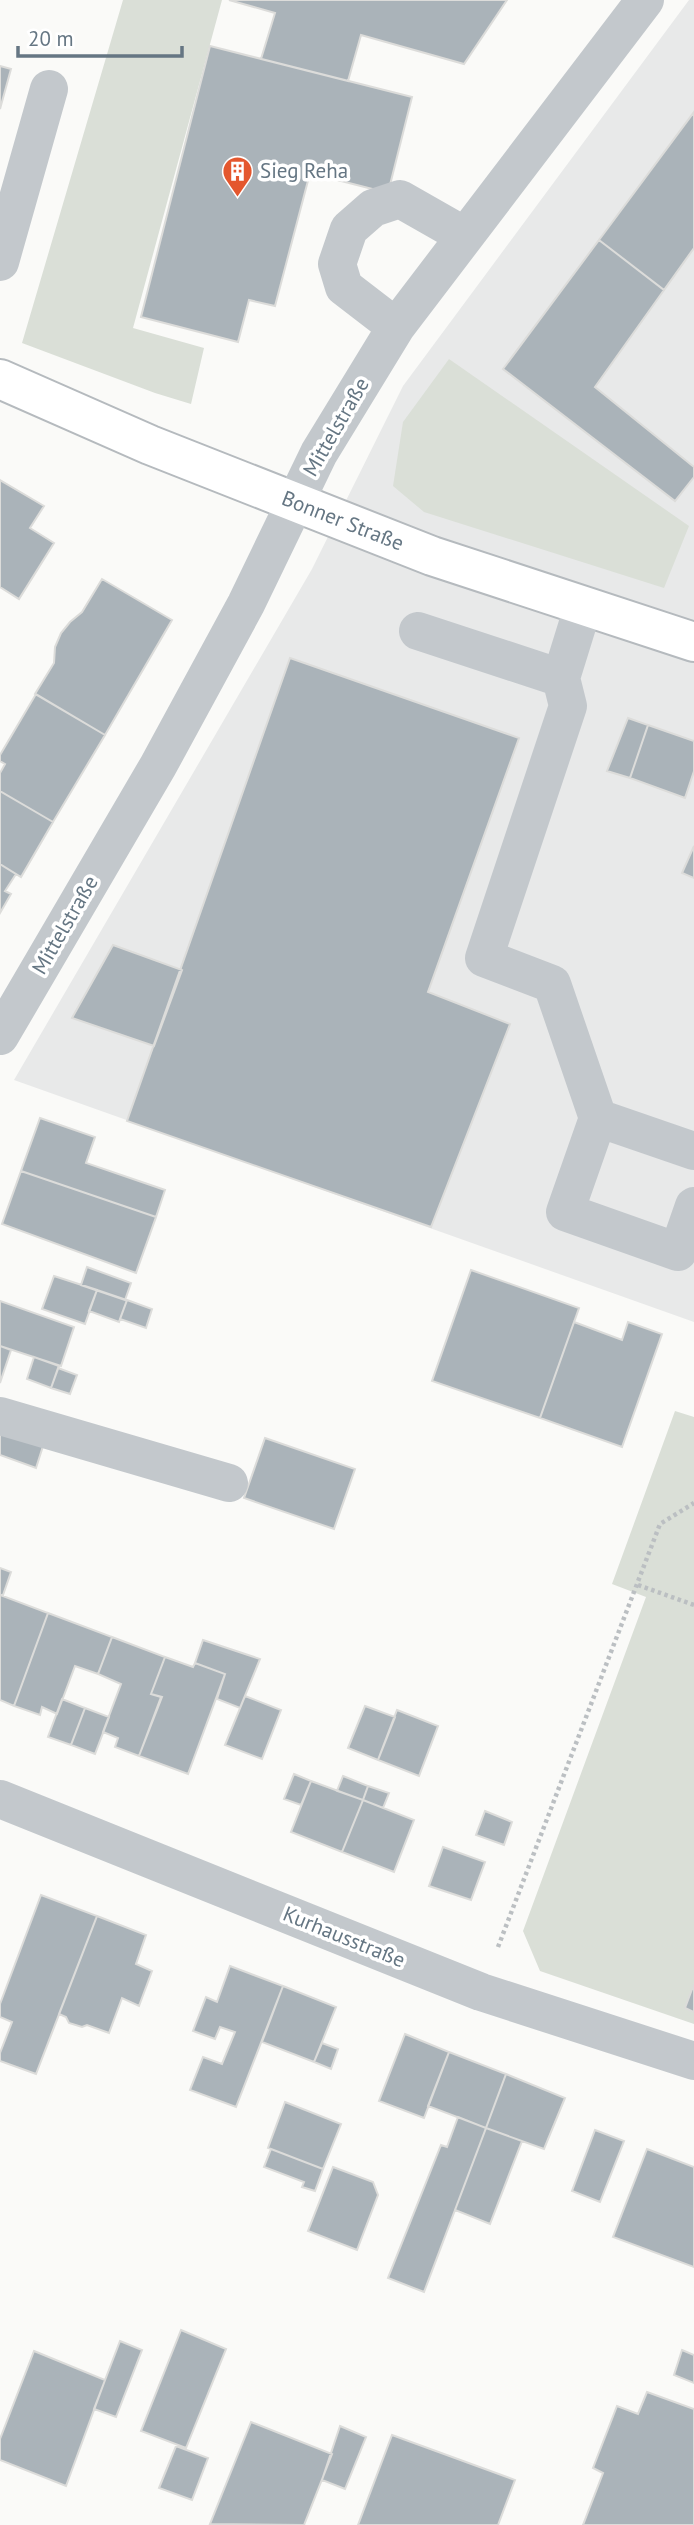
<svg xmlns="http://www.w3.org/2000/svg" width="694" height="2525" font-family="'PT Sans',sans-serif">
  <rect width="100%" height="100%" fill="#fafaf8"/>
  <path fill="#e8e9e9" d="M689 0H694V1322L14 1080 312 569 403 386Z"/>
  <path fill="#dadfd7" d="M123 0H222L133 328 204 348 191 404 155 393 22 343Z
    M449 359 689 526 664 588 424 512 393 486 403 422Z
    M675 1411 694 1417V2024L540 1971 523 1931 646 1597 612 1584Z"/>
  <path fill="#aab3b9" stroke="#dcdcda" stroke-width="2" d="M229 0H507L464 64 361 35 348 81 261 59 275 13Z
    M210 46 412 97 388 193 310 173 275 306 249 300 238 342 141 317Z
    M0 66 11 69 0 109Z
    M694 112V248L664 290 599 240Z
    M599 240 664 290 595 387 694 467V477L675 501 503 369Z
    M0 480 44 506 30 528 54 543 19 599 0 587Z
    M102 579 172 620 105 735 35 694 54 663 55 647 61 633 70 622 82 612Z
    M290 658 519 738 428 992 510 1024 431 1227 127 1121Z
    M36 694 105 735 53 822 0 791V773L5 764 0 761V755Z
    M628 718 648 725 630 778 607 771Z
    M648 725 694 741V771L685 798 630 778Z
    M0 791 53 822 21 877 0 864Z
    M694 846V878L682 873Z
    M0 864 16 874 5 891 11 894 0 913Z
    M113 945 182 970 154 1046 72 1018Z
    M40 1118 95 1137 86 1163 165 1190 156 1217 21 1171Z
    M21 1171 156 1217 136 1273 2 1224Z
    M87 1267 131 1283 125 1300 81 1285Z
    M471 1270 579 1308 540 1418 432 1381Z
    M54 1276 97 1290 85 1324 42 1309Z
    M97 1290 127 1300 119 1322 89 1311Z
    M127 1300 152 1309 146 1328 120 1319Z
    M0 1301 74 1327 61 1366 0 1346Z
    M574 1322 622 1340 628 1322 662 1334 622 1447 540 1418Z
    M0 1346 11 1350 0 1383Z
    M34 1357 59 1366 51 1388 27 1379Z
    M58 1368 77 1375 70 1394 51 1388Z
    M0 1430 43 1446 36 1468 0 1455Z
    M265 1438 355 1469 334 1529 244 1498Z
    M0 1568 11 1572 3 1595H0Z
    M0 1595 48 1613 14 1706 0 1700Z
    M48 1613 112 1637 98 1674 75 1666 57 1714 42 1707 40 1715 14 1706Z
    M112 1637 165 1657 151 1694 161 1697 139 1756 115 1747 118 1738 103 1732 121 1684 98 1674Z
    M203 1640 260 1659 240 1708 217 1699 225 1674 195 1663Z
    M165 1657 193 1667 195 1663 225 1674 188 1774 139 1756 162 1697 151 1694Z
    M245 1696 281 1710 262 1759 225 1745Z
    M62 1699 85 1708 71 1745 48 1737Z
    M365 1706 395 1717 378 1760 348 1748Z
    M85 1708 109 1717 95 1754 71 1745Z
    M397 1710 438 1726 419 1776 378 1760Z
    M294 1774 311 1781 301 1805 284 1799Z
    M343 1776 368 1786 363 1800 337 1791Z
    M311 1781 363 1800 342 1852 291 1832Z
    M368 1786 389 1793 383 1808 363 1800Z
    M363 1800 414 1820 394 1872 342 1852Z
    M485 1811 512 1822 504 1845 476 1835Z
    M443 1847 485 1862 471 1900 429 1886Z
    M41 1895 97 1916 36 2074 0 2061V2053L12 2022 0 2017V2004Z
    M97 1916 146 1935 136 1964 152 1971 139 2006 122 1998 109 2033 87 2025 82 2027 69 2023 66 2017 59 2014Z
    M230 1966 283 1986 236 2107 190 2090 203 2057 222 2064 235 2032 220 2027 215 2039 193 2031 206 1997 217 2002Z
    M694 1984V2012L685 2008Z
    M283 1986 336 2007 314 2062 262 2042Z
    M405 2034 449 2052 424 2118 379 2101Z
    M322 2043 338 2049 331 2069 314 2062Z
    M449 2052 506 2074 486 2128 428 2106Z
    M506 2074 565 2098 544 2149 486 2128Z
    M285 2102 341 2124 323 2169 268 2148Z
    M458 2117 486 2128 424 2292 388 2278 441 2145 447 2147Z
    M486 2128 522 2141 490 2224 455 2210Z
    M595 2130 624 2141 600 2202 572 2191Z
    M271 2149 323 2169 315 2191 302 2187 304 2182 264 2167Z
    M647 2149 694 2167V2267L613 2237Z
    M333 2167 373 2182 378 2195 357 2250 308 2231Z
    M181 2330 226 2349 186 2448 141 2431Z
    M120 2341 142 2350 116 2417 94 2409Z
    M682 2350 694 2355V2383L674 2375Z
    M34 2351 105 2380 66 2486 0 2460V2439Z
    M647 2392 694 2409V2525H583L603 2473 593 2468 617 2406 638 2414Z
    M251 2422 332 2454 304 2525 210 2524Z
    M340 2426 366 2437 345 2489 322 2480Z
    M392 2435 515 2480 498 2525H358Z
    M176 2446 208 2458 192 2500 159 2488Z"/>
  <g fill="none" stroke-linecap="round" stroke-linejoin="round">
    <defs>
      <g id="major">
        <path id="s1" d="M0 379 150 445 432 556 694 642"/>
      </g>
    </defs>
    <use href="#major" stroke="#b5babe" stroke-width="42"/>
    <path stroke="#bbbfc2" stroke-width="4.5" stroke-dasharray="3.5 3.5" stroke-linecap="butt" d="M638 1585 694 1605
      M498 1947 660 1524 694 1503"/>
    <path stroke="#c3c8cc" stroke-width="38" d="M0 262 49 89
      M396 327 344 287 337 264 349 229 373 208 400 199 465 236
      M418 631 561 678 568 706 484 958 552 984 598 1118 565 1212 678 1252 694 1206
      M561 678 583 607
      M0 1036 158 766 246 604 319 453 396 327 645 0
      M598 1118 694 1151
      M0 1416 229 1483
      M0 1799 481 1992 694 2061"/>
    <use href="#major" stroke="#fff" stroke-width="38"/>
  </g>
  <defs>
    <symbol id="building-pin" viewBox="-11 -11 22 30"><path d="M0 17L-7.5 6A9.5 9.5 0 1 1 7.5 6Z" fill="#e4572e" stroke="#fff"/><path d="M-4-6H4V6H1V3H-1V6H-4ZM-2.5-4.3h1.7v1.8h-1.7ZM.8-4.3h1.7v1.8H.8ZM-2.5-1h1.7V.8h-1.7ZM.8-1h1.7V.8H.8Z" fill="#fff"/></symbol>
  </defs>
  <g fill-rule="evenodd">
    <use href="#building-pin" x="220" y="154" width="35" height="47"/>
  </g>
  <g text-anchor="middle" stroke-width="7" stroke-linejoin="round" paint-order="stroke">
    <g font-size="21" fill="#657683" stroke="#fff" text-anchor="start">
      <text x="260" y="178">Sieg Reha</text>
    </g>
    <g font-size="21" fill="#657683" stroke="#fff">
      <text transform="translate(336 427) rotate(-60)" y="7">Mittelstraße</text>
      <text dy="7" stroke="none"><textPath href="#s1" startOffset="371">Bonner Straße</textPath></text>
      <text transform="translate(65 925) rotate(-60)" y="7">Mittelstraße</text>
      <text transform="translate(344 1937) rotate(22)" y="7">Kurhausstraße</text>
    </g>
  </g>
  <path d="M18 46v10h164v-10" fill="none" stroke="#657683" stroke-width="3.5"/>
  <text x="28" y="46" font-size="21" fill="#657683" stroke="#ffffff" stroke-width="5" paint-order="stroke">20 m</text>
</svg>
